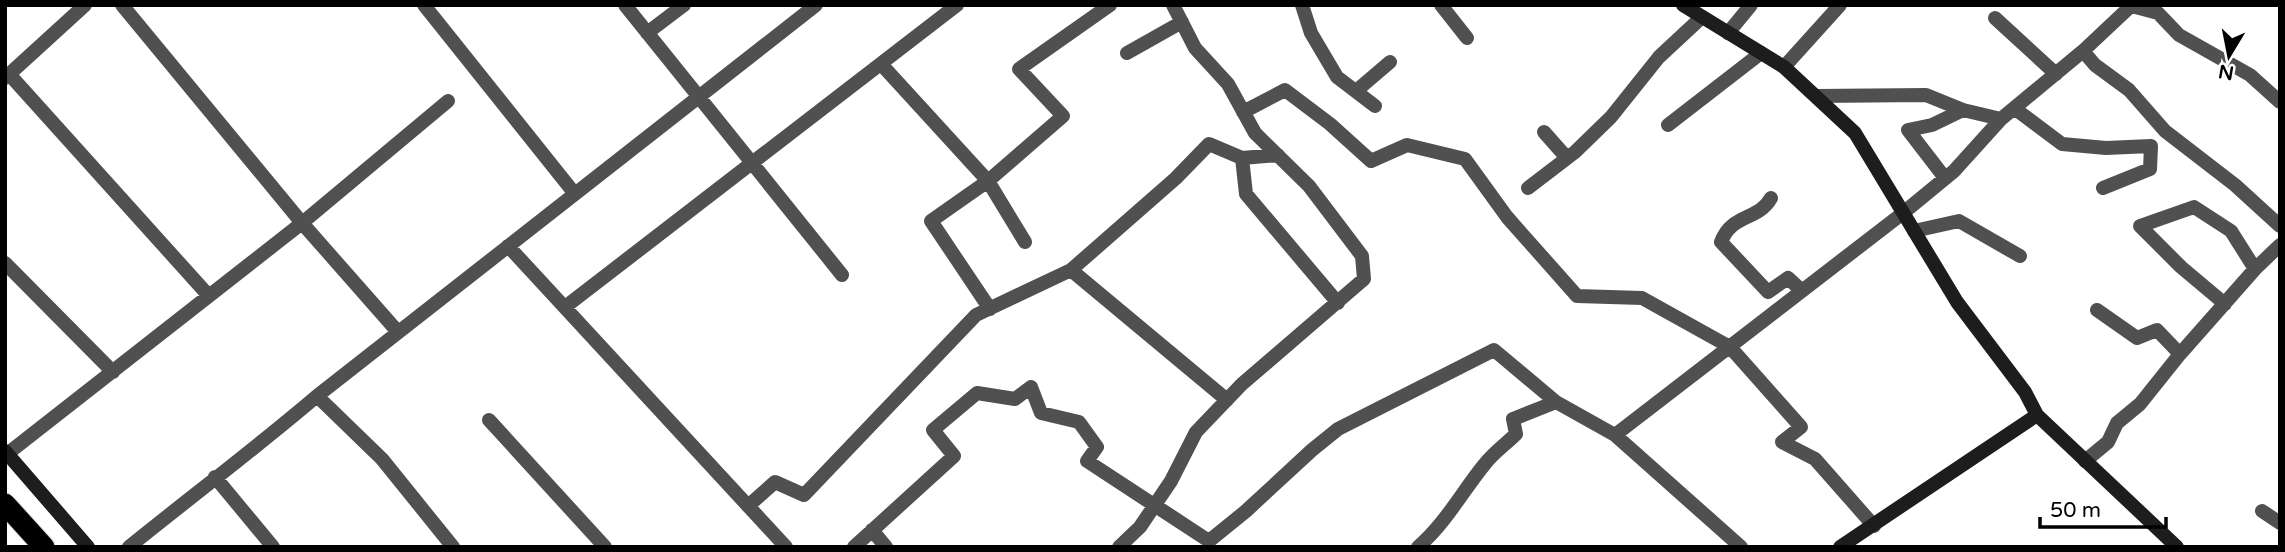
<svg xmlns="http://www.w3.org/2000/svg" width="2285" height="552" font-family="'Varela Round',sans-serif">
  <rect width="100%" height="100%" fill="#fff"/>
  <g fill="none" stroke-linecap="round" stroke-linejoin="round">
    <defs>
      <path id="highway" d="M5 504 44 547"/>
    </defs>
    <use href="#highway" stroke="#dbdbdb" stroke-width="23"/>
    <path stroke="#505050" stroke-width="14" d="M122 5 302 223 398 332
      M424 5 575 194
      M625 5 842 275
      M1302 5 1311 33 1337 77 1375 106
      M1441 5 1467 38
      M2128 5 2158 13 2179 35 2250 75 2280 102
      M1995 18 2056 74
      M647 33 684 5
      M1728 33 1751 5
      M2083 51 2132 5
      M1127 53 1182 22
      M881 64 988 181 1025 242
      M1784 67 1840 5
      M9 74 209 296
      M5 78 85 5
      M1356 91 1390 62
      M1816 96 1926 95 1963 110
      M2014 108 2062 144 2106 148 2151 146 2150 169 2103 188
      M1243 112 1285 90 1330 124 1371 161 1407 145 1465 159 1507 217 1577 296 1642 298 1730 347 1801 427 1782 442 1815 459 1874 526
      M1668 125 1761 53
      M1544 132 1567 158
      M1242 158 1278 155
      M1945 178 1908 130 1932 125 1963 110 2001 119
      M1528 188 1575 152 1611 117 1659 57 1702 17
      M1771 198C1758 221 1732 213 1721 242L1768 292 1788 278 1802 291
      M1914 231 1959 221 2020 256
      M508 246 786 547
      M5 263 113 372
      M1071 270 1227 400
      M2225 304 2181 267 2140 226 2194 207 2231 231 2255 269
      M565 307 957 5
      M990 309 931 221 988 181 1063 116 1019 69 1110 5
      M2097 310 2137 338 2157 330 2180 354
      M317 396 816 5
      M489 420 605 547
      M1615 435 1903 213 1954 171 2001 119 2083 51 2095 65 2129 90 2165 131 2235 185 2280 226
      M7 454 302 223 448 101
      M2085 461 2108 442 2117 423 2140 404 2180 354 2255 269 2280 245
      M215 477 273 547
      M748 506 775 482 804 495 976 315 1071 270 1176 178 1209 144 1242 158 1246 194 1338 303
      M2262 511 2280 523
      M872 530 886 547
      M129 547C192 496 256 448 317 396L382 459 453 547
      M854 547 954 456 933 430 977 393 1015 399 1031 387 1041 413 1079 422 1097 447 1087 461 1209 541 1246 511 1312 450 1338 429 1494 350 1556 402 1615 435 1741 547
      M1119 547 1140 527 1171 481 1196 432 1242 384 1364 279 1362 256 1309 186 1255 133 1228 84 1195 48 1173 5
      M1418 547C1445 524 1462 492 1484 465 1493 453 1506 444 1516 434L1513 419 1556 402"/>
    <path stroke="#1d1d1d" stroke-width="14" d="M1683 5 1784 67 1855 133 1957 302 2025 392 2037 415 2177 547
      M5 451 88 547
      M1840 547 2037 415"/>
    <use href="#highway" stroke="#000" stroke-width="21"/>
  </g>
  <rect width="2285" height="552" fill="none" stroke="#000000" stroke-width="14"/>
  <g transform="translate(2229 56) rotate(190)" stroke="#ffffff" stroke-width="5" paint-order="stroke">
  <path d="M0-5L12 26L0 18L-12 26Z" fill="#000000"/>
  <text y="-10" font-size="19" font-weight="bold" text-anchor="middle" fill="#000000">N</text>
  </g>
  <path d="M2040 517v10h126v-10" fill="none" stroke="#000000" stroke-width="3.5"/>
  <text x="2050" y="517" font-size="21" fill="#000000" stroke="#ffffff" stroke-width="5" paint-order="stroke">50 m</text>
</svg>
